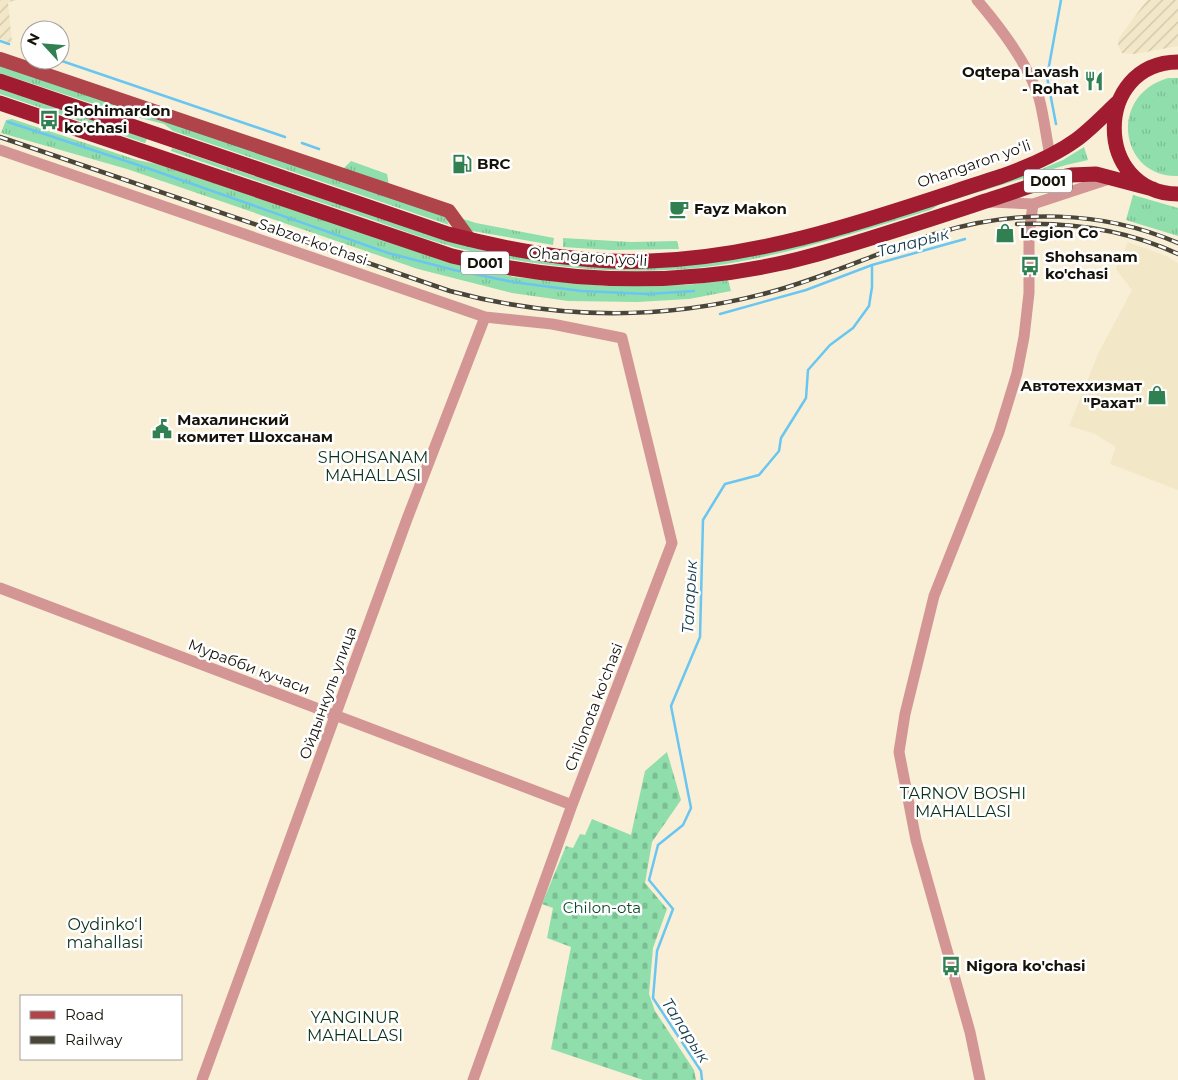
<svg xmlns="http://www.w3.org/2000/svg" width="1178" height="1080" font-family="Montserrat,sans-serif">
  <defs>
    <pattern id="industrial-furrows" width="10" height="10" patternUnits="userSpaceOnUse" patternTransform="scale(1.25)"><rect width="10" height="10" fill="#f2e7c6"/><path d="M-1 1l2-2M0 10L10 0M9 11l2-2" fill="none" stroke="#cfc5a9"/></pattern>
    <pattern id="grass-tufts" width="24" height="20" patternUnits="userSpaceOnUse" patternTransform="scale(1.25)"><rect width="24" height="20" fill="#8fdeac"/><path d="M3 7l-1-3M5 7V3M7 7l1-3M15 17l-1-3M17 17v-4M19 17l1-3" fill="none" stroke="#7bbe93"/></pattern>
    <pattern id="cemetery-stones" width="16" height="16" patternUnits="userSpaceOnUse" patternTransform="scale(1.25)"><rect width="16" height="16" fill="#8fdeac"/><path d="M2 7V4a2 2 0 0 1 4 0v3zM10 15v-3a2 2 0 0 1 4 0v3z" fill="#7bbe93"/></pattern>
  </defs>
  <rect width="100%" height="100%" fill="#f8efd6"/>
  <path fill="#f2e7c6" d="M1128 242 1166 256 1178 263V490L1110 464 1116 447 1095 434 1069 426 1099 352 1132 290 1116 269Z"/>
  <path fill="url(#industrial-furrows)" d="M0 0H19L8 2 12 43 0 39Z
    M1147 0H1178V46L1135 54 1122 53 1118 45 1119 38Z"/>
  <path fill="url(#grass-tufts)" d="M0 64 445 216 449 225 173 131 164 124 121 113 0 73Z
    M1168 78H1178V176C1120 178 1107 96 1168 78Z
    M0 89 147 139 145 143 0 94Z
    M12 119 137 160 157 164 458 264 514 277 606 286 686 285 728 280 731 291 689 299 637 302 568 301 512 293 418 269 127 169 1 133 6 120Z
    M1084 147 1088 160 1066 165 940 204 930 210C855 233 782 257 705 267 629 276 544 268 470 251 433 243 397 228 361 216 297 195 234 173 171 151L172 148 447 241 665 265 938 201 1039 170 1063 160Z
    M351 161 387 174 389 185 343 169Z
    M1133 195 1178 208V236L1126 220Z
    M460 218 476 223 554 238 553 245 472 231Z
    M563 238 631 242 677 241 679 249 610 250 563 247Z"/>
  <path fill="url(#cemetery-stones)" d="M667 752 681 800 652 842 645 883 667 909 653 948 649 994 655 1011 694 1070 696 1080H643L551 1049 571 947 547 938 553 908 542 904 566 846 573 848 580 834 585 835 592 819 631 835 645 771Z"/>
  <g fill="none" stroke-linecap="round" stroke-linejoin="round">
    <path stroke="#6ac6f0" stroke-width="2.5" d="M0 41 9 44
      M27 49 30 50
      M59 60 285 137
      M8 122 147 168 388 253 454 270 513 282 581 291 648 294 694 291
      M1056 124 1047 77 1061 0
      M302 143 319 149
      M720 314 806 290 872 265
      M702 1080 701 1071 653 998 657 951 673 909 649 880 658 845 683 825 691 808 671 706 700 637 703 520 725 484 759 475 779 451 781 438 806 398 808 370 830 345 853 328 869 306 872 287V265L965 239"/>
    <path stroke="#d39695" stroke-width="11" d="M977 0C1000 27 1028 63 1039 98 1044 116 1046 137 1050 155
      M0 150 485 317 552 324 622 338 672 543 572 805 473 1080
      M991 202 1033 204 1112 178
      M0 588 572 805
      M202 1080 407 519 485 317
      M980 1080 970 1032 916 840 899 752 905 714 934 596 999 432 1017 373 1024 337 1029 293V235L1033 204"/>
    <path stroke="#b0444b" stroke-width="14" d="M0 59 449 211 470 240"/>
    <path stroke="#a11c30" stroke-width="15" d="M1178 62C1093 63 1093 193 1178 194
      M0 81 448 234C513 251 582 264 650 261 772 257 887 213 1002 176 1027 167 1054 156 1076 140 1091 129 1105 114 1119 101
      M0 103 452 256C573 285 698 288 818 254 877 237 934 218 992 199 1018 191 1044 180 1071 175L1096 174 1153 189"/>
    <defs>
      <path id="rail" d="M0 137 450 291C554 319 662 321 767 293 825 278 880 251 938 233 1016 209 1102 210 1178 243
        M1017 224C1072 222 1129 231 1178 254"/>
    </defs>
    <use href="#rail" stroke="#494538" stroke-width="4.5"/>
    <use href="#rail" stroke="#fff" stroke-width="2.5" stroke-dasharray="8" stroke-linecap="butt"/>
  </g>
  <defs>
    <symbol id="restaurant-bare" viewBox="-9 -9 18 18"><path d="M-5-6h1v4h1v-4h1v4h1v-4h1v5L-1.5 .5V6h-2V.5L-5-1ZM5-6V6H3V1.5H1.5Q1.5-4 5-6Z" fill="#308051" stroke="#fff" stroke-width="2.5" paint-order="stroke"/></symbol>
    <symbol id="bus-bare" viewBox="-9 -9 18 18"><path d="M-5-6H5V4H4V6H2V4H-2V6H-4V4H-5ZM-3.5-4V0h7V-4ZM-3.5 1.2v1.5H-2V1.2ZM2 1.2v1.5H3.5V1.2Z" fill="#308051" stroke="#fff" stroke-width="2.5" paint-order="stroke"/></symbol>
    <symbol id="fuel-bare" viewBox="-9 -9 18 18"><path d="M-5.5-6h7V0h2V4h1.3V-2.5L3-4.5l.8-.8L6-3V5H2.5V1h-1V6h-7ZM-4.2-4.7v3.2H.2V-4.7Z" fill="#308051" stroke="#fff" stroke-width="2.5" paint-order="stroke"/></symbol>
    <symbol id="cafe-bare" viewBox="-9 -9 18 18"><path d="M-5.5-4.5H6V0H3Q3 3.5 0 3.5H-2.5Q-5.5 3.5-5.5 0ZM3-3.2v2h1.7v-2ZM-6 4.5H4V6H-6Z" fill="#308051" stroke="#fff" stroke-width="2.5" paint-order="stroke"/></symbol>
    <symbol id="shop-bare" viewBox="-9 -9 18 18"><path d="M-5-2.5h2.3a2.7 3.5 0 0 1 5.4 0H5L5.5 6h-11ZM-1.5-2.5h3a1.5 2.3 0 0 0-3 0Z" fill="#308051" stroke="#fff" stroke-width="2.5" paint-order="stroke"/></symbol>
    <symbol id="civic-bare" viewBox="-9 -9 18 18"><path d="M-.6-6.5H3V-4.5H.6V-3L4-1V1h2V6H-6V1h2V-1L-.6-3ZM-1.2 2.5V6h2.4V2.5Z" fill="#308051" stroke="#fff" stroke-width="2.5" paint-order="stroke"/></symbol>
  </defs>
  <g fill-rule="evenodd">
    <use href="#restaurant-bare" x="1080" y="67" width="28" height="28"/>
    <use href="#bus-bare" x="35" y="106" width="28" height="28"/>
    <use href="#fuel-bare" x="448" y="150" width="28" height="28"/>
    <use href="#cafe-bare" x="665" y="195" width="28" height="28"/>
    <use href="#shop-bare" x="991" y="219" width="28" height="28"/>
    <use href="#bus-bare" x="1016" y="252" width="28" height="28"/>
    <use href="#shop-bare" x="1143" y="381" width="28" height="28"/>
    <use href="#civic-bare" x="148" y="415" width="28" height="28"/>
    <use href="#bus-bare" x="937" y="952" width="28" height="28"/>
  </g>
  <g text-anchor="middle" stroke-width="5" stroke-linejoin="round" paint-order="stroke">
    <g fill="#fff" stroke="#5c5a54" stroke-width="1">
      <rect x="1024" y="169.5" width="48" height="23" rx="4"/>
      <rect x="461" y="251.5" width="48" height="23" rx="4"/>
    </g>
    <g font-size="14" font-weight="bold" fill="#16130a">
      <text x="1048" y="186">D001</text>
      <text x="485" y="268">D001</text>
    </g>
    <g font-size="15" font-weight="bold" fill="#16130a" stroke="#fff" text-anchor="start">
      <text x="1079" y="77" text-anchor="end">Oqtepa Lavash<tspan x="1079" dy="17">- Rohat</tspan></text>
      <text x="64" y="116">Shohimardon<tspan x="64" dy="17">ko'chasi</tspan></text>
      <text x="477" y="169">BRC</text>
      <text x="694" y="214">Fayz Makon</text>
      <text x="1020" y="238">Legion Co</text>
      <text x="1045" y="262">Shohsanam<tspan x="1045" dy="17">ko'chasi</tspan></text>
      <text x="1142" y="391" text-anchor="end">Автотеххизмат<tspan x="1142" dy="17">"Рахат"</tspan></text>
      <text x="177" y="425">Махалинский<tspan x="177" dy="17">комитет Шохcанам</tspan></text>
      <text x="966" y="971">Nigora ko'chasi</text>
    </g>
    <g font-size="15" fill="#16130a" stroke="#fff">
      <text transform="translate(974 164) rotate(-19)" y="5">Ohangaron yoʻli</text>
      <text transform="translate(313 242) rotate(19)" y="5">Sabzor ko'chasi</text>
      <text transform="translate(588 257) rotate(4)" y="5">Ohangaron yoʻli</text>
      <text transform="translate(249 667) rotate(21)" y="5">Мурабби кучаси</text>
      <text transform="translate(328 693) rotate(-70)" y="5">Ойдынкуль улица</text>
      <text transform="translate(594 707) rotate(-69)" y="5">Chilonota ko'chasi</text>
    </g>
    <g font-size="15" fill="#0b4a2a" stroke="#fff">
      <text x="602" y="913">Chilon-ota</text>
    </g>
    <g font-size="16" font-style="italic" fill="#0f384a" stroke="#fff">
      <text transform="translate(913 242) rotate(-15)" y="6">Таларык</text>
      <text transform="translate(689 597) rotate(-87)" y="6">Таларык</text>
      <text transform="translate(686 1030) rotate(57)" y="6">Таларык</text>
    </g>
    <g font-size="16" fill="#0a311b" stroke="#fff">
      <text x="373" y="463">SHOHSANAM<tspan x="373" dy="18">MAHALLASI</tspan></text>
      <text x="963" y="799">TARNOV BOSHI<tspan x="963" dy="18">MAHALLASI</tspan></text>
      <text x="105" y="930">Oydinkoʻl<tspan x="105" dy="18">mahallasi</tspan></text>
      <text x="355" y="1023">YANGINUR<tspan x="355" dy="18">MAHALLASI</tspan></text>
    </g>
  </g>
  <rect x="20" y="995" width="162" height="65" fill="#ffffff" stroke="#a2a19d"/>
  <rect x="30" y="1011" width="25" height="8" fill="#b0444b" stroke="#a2a19d"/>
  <text x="65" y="1020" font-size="15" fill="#16130a">Road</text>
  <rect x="30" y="1036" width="25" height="8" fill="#494538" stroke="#a2a19d"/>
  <text x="65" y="1045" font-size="15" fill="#16130a">Railway</text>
  <g transform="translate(45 45) rotate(296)"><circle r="24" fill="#ffffff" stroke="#a2a19d"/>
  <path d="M0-4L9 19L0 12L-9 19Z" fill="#308051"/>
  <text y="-8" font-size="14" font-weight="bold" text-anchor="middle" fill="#16130a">N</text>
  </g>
</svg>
